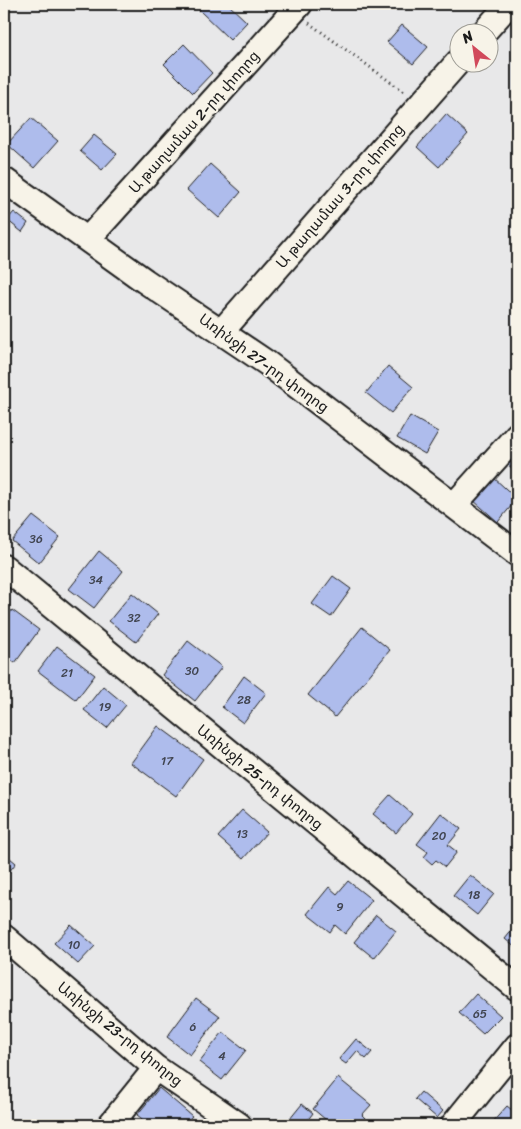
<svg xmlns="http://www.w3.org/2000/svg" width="521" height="1129" font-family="Sriracha,'Noto Sans Armenian',sans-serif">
  <rect width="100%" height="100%" fill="#e8e8e9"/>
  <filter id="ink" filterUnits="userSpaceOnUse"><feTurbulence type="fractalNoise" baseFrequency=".02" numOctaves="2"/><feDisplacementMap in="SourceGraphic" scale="10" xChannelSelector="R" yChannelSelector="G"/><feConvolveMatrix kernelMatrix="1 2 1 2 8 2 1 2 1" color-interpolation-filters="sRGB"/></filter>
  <g filter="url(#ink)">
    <path fill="#aebcec" stroke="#1c1c1c" d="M205 4H228L247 22 230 40 199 10Z
      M402 25 428 47 413 64 387 42Z
      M184 44 212 73 193 93 164 64Z
      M446 114 468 134 439 167 417 147Z
      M31 118 58 141 34 168 7 144Z
      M94 135 117 154 102 170 80 151Z
      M210 164 241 192 219 218 187 190Z
      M14 212 28 223 22 232 7 220Z
      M388 366 413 387 391 413 366 393Z
      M410 416 438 432 425 454 397 438Z
      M517 454V472L508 465Z
      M493 477 517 499 498 522 473 500Z
      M33 516 60 537 39 563 12 541Z
      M99 551 123 571 94 608 69 589Z
      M333 576 351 589 331 617 312 604Z
      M132 593 158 614 136 642 109 621Z
      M12 610 39 630 15 663 4 655V622Z
      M362 627 390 650 335 717 308 695Z
      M188 641 222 667 195 701 162 675Z
      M57 646 95 675 76 700 38 671Z
      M244 676 266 693 243 723 222 707Z
      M103 686 126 705 107 728 84 710Z
      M158 726 203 759 176 796 131 763Z
      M390 795 412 814 396 833 373 814Z
      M242 810 267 832 243 859 218 837Z
      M441 813 461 829 448 845 457 852 445 867 436 860 432 864 424 857 428 852 417 844Z
      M4 853 16 863 4 878Z
      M470 875 494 894 477 915 453 896Z
      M348 881 372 900 345 934 335 925 330 932 307 914 329 887 337 894Z
      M376 915 396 931 374 958 354 942Z
      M517 924V949L505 939Z
      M71 925 95 946 78 964 54 943Z
      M476 994 501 1016 483 1034 459 1013Z
      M196 998 220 1016 190 1055 167 1037Z
      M223 1032 246 1050 222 1080 199 1062Z
      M356 1039 372 1052 366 1059 357 1051 346 1064 339 1059Z
      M338 1078 371 1105 362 1115 367 1120 363 1125H332L313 1109Z
      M159 1088 192 1116 184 1125H150L137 1115Z
      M421 1092 443 1111 437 1118 415 1099Z
      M302 1104 313 1113 304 1125H285Z
      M507 1106 517 1114V1125H490Z"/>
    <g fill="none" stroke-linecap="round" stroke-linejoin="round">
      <defs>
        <path id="street" d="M484 32 509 4
          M4 180 145 281 267 363 517 554
          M88 239 300 4
          M222 331 458 62
          M455 504 517 435
          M4 567 517 988
          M4 937 156 1068 239 1125
          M110 1125 156 1068
          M453 1125 517 1046"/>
      </defs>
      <use href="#street" stroke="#1c1c1c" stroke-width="28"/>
      <path stroke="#1c1c1c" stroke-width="3" stroke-dasharray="1 4" stroke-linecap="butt" d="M309 23 403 91"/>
      <use href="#street" stroke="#f7f3e8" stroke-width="24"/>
    </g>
  </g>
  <g text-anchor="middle" stroke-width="4" stroke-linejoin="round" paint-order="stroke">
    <g font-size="12" fill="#404450">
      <text x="36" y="543">36</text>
      <text x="96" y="584">34</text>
      <text x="134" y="622">32</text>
      <text x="192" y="675">30</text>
      <text x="67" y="677">21</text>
      <text x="244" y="704">28</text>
      <text x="105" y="711">19</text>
      <text x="167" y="765">17</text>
      <text x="242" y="838">13</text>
      <text x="439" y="840">20</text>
      <text x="474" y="899">18</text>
      <text x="340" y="911">9</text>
      <text x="74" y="949">10</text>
      <text x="480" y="1018">65</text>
      <text x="193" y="1031">6</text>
      <text x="222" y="1060">4</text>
    </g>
    <g font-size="15" fill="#1c1c1c" stroke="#f7f3e8">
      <text transform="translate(194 122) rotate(-48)" y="5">Ա թաղամաս 2-րդ փողոց</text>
      <text transform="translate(340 196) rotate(-49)" y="5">Ա թաղամաս 3-րդ փողոց</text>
      <text transform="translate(264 363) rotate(36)" y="5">Առինջի 27-րդ փողոց</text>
      <text transform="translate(260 777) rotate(39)" y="5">Առինջի 25-րդ փողոց</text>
      <text transform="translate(120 1034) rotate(39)" y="5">Առինջի 23-րդ փողոց</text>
    </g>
  </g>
  <rect width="521" height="1129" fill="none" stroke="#f7f3e8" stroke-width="20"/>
  <rect x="10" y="10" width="501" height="1109" fill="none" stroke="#1c1c1c" stroke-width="2" filter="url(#ink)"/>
  <g transform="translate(474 48) rotate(330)"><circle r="24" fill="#f7f3e8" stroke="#9f9d96"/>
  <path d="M0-4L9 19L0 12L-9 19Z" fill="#d1495b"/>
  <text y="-8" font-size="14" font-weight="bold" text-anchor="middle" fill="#1c1c1c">N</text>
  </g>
</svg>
